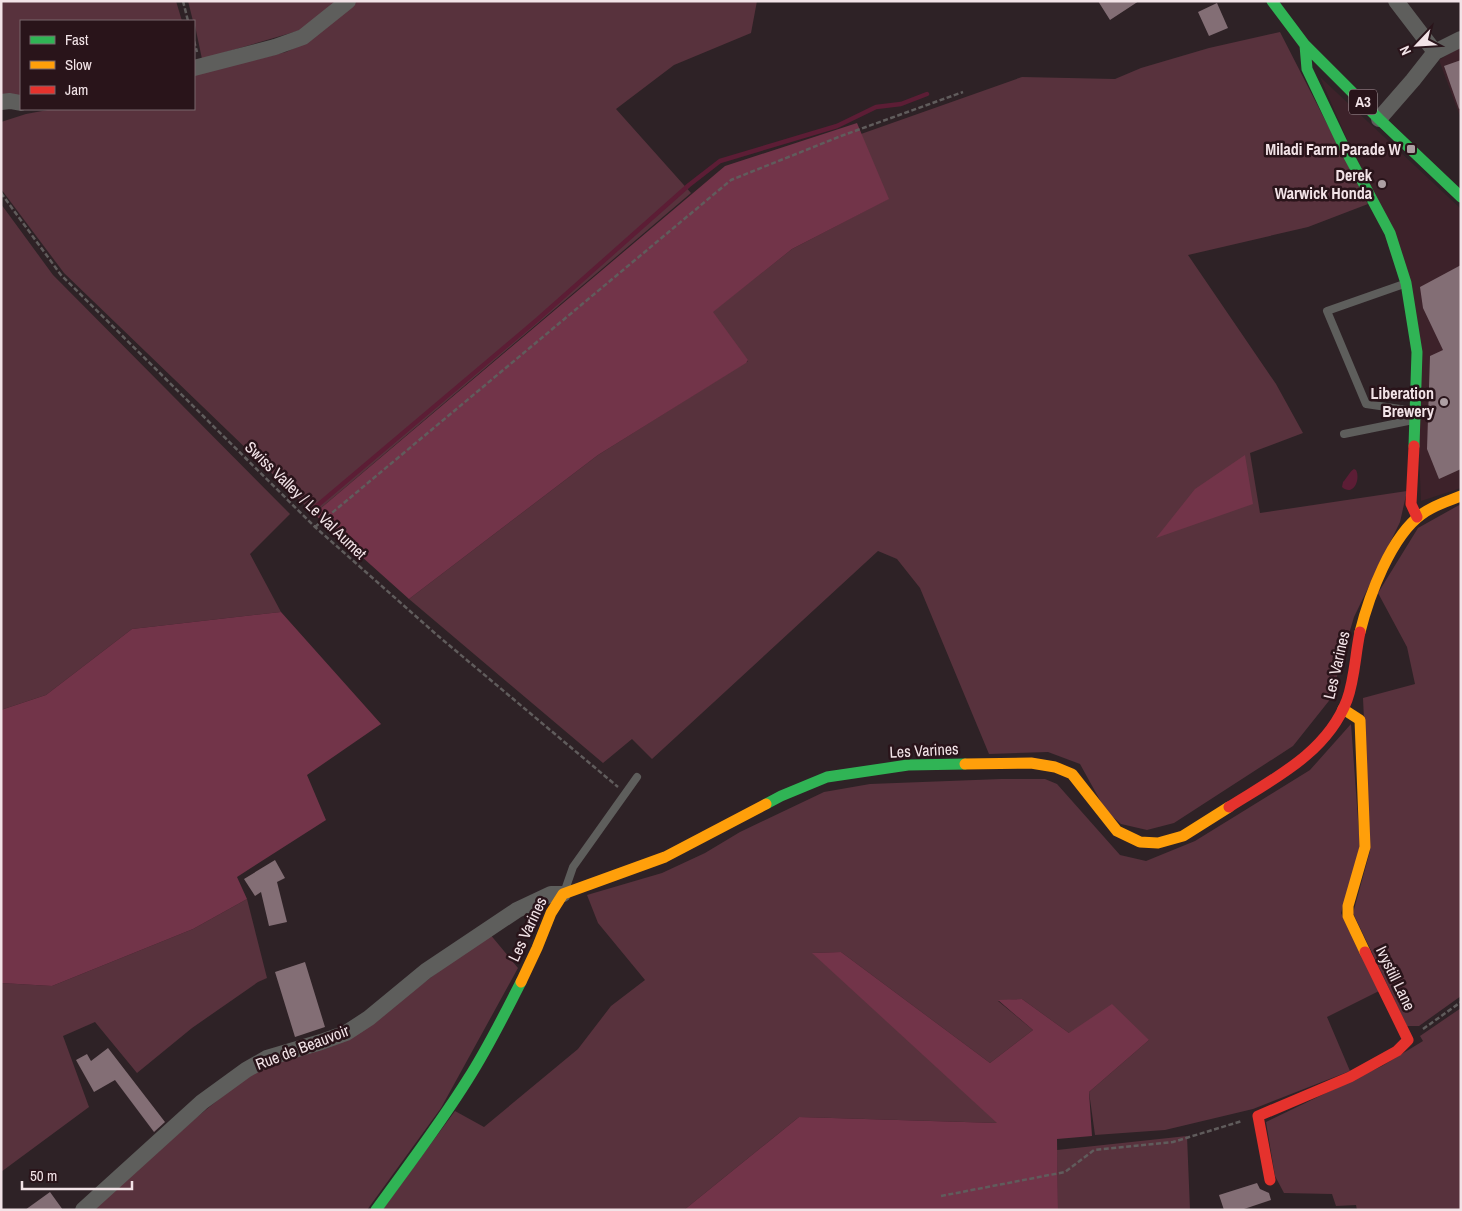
<svg xmlns="http://www.w3.org/2000/svg" width="1462" height="1211" font-family="'Archivo Narrow',sans-serif">
  <rect width="100%" height="100%" fill="#2e2226"/>
  <path fill="#3d222a" d="M1461 46V119L1439 60Z
    M1320 77 1461 209V488L1421 501 1412 289Z"/>
  <path fill="#58323d" d="M1 1H176L182 21H21V98L1 96Z
    M188 1H344L301 30 202 59 194 21H193Z
    M355 1H757L751 33 674 65 616 109 691 193 314 514 64 273 1 189V122L26 114 53 109H194V75L286 52 307 42Z
    M1280 32 1368 204 1308 227 1188 255 1276 384 1303 433 1250 453 1260 513 1407 491 1400 522 1354 617 1340 664 1332 697 1293 746 1174 823 1147 830 1121 824 1106 811 1080 764 1048 752 989 754 920 588 897 559 878 551 652 759 632 739 603 763 409 599 598 455 748 361 712 312 792 249 888 199 861 134 1022 77 1115 79 1141 68 1209 48Z
    M1 204 53 275 290 514 250 554 281 612 132 629 46 695 1 710Z
    M1461 504V996L1419 1026H1407L1353 913 1370 851 1363 698 1415 684 1407 647 1378 593 1418 528Z
    M1351 724 1360 847 1341 913 1379 991 1327 1017 1350 1071 1253 1109 1165 1130 1095 1135 1089 1092 1149 1040 1069 1033 1022 999 998 1001 1033 1030 990 1063 841 952 813 953 998 1123 799 1117 684 1210H382L455 1111 484 1127 578 1049 611 1006 645 980 598 923 587 895 662 873 705 853 740 832 824 792 870 784 1001 779H1045L1057 784 1120 855 1146 861 1195 841 1310 770Z
    M247 899 267 978 258 982 192 1028 137 1073 95 1022 63 1036 89 1107 1 1172V983L52 986 193 929Z
    M489 933 518 968 441 1108 367 1210H92L197 1117 250 1074 370 1024Z
    M1461 1008V1210H1357L1356 1205 1336 1206 1332 1194 1284 1193 1275 1176 1266 1122 1382 1066 1423 1041 1420 1036Z
    M1187 1136 1190 1210H1058L1057 1150Z"/>
  <path fill="#723449" d="M857 123 889 199 792 249 713 312 748 360 746 363 598 455 409 599 314 514 725 166Z
    M1245 455 1253 504 1156 538 1195 489Z
    M281 612 381 724 307 775 326 820 237 877 247 899 193 929 52 986 1 983V710L46 695 132 629Z
    M841 952 990 1063 1033 1030 998 1000 1022 999 1069 1033 1112 1004 1149 1040 1089 1092 1092 1136 1057 1139 1058 1210H684L799 1117 997 1123 812 953Z"/>
  <path fill="#5c1d35" d="M1354 469 1356 470C1361 480 1353 497 1342 487L1343 482C1347 478 1350 471 1354 469Z"/>
  <g fill="none" stroke-linecap="round" stroke-linejoin="round">
    <path stroke="#5c1d35" stroke-width="4.5" d="M312 510 538 319 689 185 720 161 837 126 876 107 901 104 927 94"/>
  </g>
  <path fill="#836e75" d="M1098 1H1139L1110 20Z
    M1217 3 1228 28 1209 36 1198 12Z
    M1461 60V108L1459 109 1444 66Z
    M1461 265V469L1439 479 1427 449 1430 356 1443 350 1423 308 1420 287Z
    M275 860 285 878 277 882 287 922 269 926 261 892 255 896 244 879Z
    M305 962 325 1027 295 1037 275 972Z
    M108 1048 165 1122 154 1132 115 1080 94 1092 76 1060 87 1054 91 1061Z
    M1257 1183 1260 1189 1269 1193 1271 1200 1241 1210H1224L1219 1195Z
    M50 1192 63 1210H25Z"/>
  <g fill="none" stroke-linecap="round" stroke-linejoin="round">
    <path stroke="#605c5c" stroke-width="2.5" stroke-dasharray="5 2.5" stroke-linecap="butt" d="M183 1 188 21
      M194 41 197 52
      M1 193 61 275 315 527 437 635 618 787
      M315 527 731 180 841 136 963 92
      M1423 1029 1461 1002
      M941 1196 1065 1172 1094 1150 1173 1142 1242 1121"/>
    <path stroke="#5e5e5c" stroke-width="8" d="M1404 284 1327 311 1366 404 1414 411
      M1344 434 1413 420
      M565 890 573 867 637 777"/>
    <path stroke="#5e5e5c" stroke-width="16" d="M1396 1 1435 52
      M194 68 275 47 303 37 348 1
      M1 102 10 101 21 103
      M1379 119 1413 80 1435 52 1461 39
      M83 1210 202 1102 246 1070 267 1058 321 1042 346 1033 369 1018 426 971 517 910 551 894H563"/>
    <path stroke="#30b455" stroke-width="11" d="M1272 1 1305 45 1379 119 1461 197
      M1305 45 1307 69 1344 147 1390 233 1406 283 1417 352 1414 446
      M766 804 781 796 827 777 908 765 965 764
      M376 1210C407 1167 440 1124 468 1079 488 1048 504 1015 521 982"/>
    <path stroke="#ff9f0a" stroke-width="11" d="M1360 632C1369 596 1391 536 1422 514 1434 505 1448 501 1461 496
      M1343 709 1360 720 1365 847 1348 906V916L1365 952
      M965 764 1031 763 1055 767 1072 774 1117 831 1140 842 1158 843 1183 836 1229 807
      M521 982 537 948 551 913 563 894 665 857 766 804"/>
    <path stroke="#e5322d" stroke-width="11" d="M1414 446 1411 504 1417 517
      M1229 807C1273 779 1327 753 1347 700 1355 678 1355 655 1360 632
      M1270 1180 1258 1116 1350 1077 1397 1051 1408 1040 1365 952"/>
  </g>
  <g fill="#ad9fa3" stroke="#29141a" stroke-width="2">
    <rect x="1406" y="144" width="10" height="10" rx="2.5"/>
    <circle cx="1382" cy="184" r="5"/>
    <circle cx="1444" cy="402" r="5"/>
  </g>
  <g text-anchor="middle" stroke-width="5" stroke-linejoin="round" paint-order="stroke">
    <rect fill="#29141a" stroke="#b6a5aa" stroke-width="1" x="1349" y="89.5" width="28" height="25" rx="4"/>
    <g font-size="15" font-weight="bold" fill="#f2e3e7">
      <text x="1363" y="107">A3</text>
    </g>
    <g font-size="16" font-weight="bold" fill="#f2e3e7" stroke="#29141a" text-anchor="end">
      <text x="1401" y="155">Miladi Farm Parade W</text>
      <text x="1372" y="181">Derek<tspan x="1372" dy="18">Warwick Honda</tspan></text>
      <text x="1434" y="399">Liberation<tspan x="1434" dy="18">Brewery</tspan></text>
    </g>
    <g font-size="16" fill="#f2e3e7" stroke="#29141a">
      <text transform="translate(306 500) rotate(44)" y="6">Swiss Valley / Le Val Aumet</text>
      <text transform="translate(1336 665) rotate(-77)" y="6">Les Varines</text>
      <text transform="translate(924 750) rotate(-3)" y="6">Les Varines</text>
      <text transform="translate(527 929) rotate(-65)" y="6">Les Varines</text>
      <text transform="translate(1396 978) rotate(64)" y="6">Ivystill Lane</text>
      <text transform="translate(302 1047) rotate(-21)" y="6">Rue de Beauvoir</text>
    </g>
  </g>
  <rect width="1462" height="1211" fill="none" stroke="#f2e3e7" stroke-width="5"/>
  <rect x="20" y="20" width="175" height="90" fill="#29141a" stroke="#79676c"/>
  <rect x="30" y="36" width="25" height="8" fill="#30b455" stroke="#79676c"/>
  <text x="65" y="45" font-size="15" fill="#f2e3e7">Fast</text>
  <rect x="30" y="61" width="25" height="8" fill="#ff9f0a" stroke="#79676c"/>
  <text x="65" y="70" font-size="15" fill="#f2e3e7">Slow</text>
  <rect x="30" y="86" width="25" height="8" fill="#e5322d" stroke="#79676c"/>
  <text x="65" y="95" font-size="15" fill="#f2e3e7">Jam</text>
  <g transform="translate(1417 45) rotate(245)" stroke="#29141a" stroke-width="4" paint-order="stroke">
  <path d="M0-4L9 19L0 12L-9 19Z" fill="#f2e3e7"/>
  <text y="-8" font-size="14" font-weight="bold" text-anchor="middle" fill="#f2e3e7">N</text>
  </g>
  <path d="M22 1181v8h110v-8" fill="none" stroke="#f2e3e7" stroke-width="2.5"/>
  <text x="30" y="1181" font-size="15" fill="#f2e3e7" stroke="#29141a" stroke-width="4" paint-order="stroke">50 m</text>
</svg>
